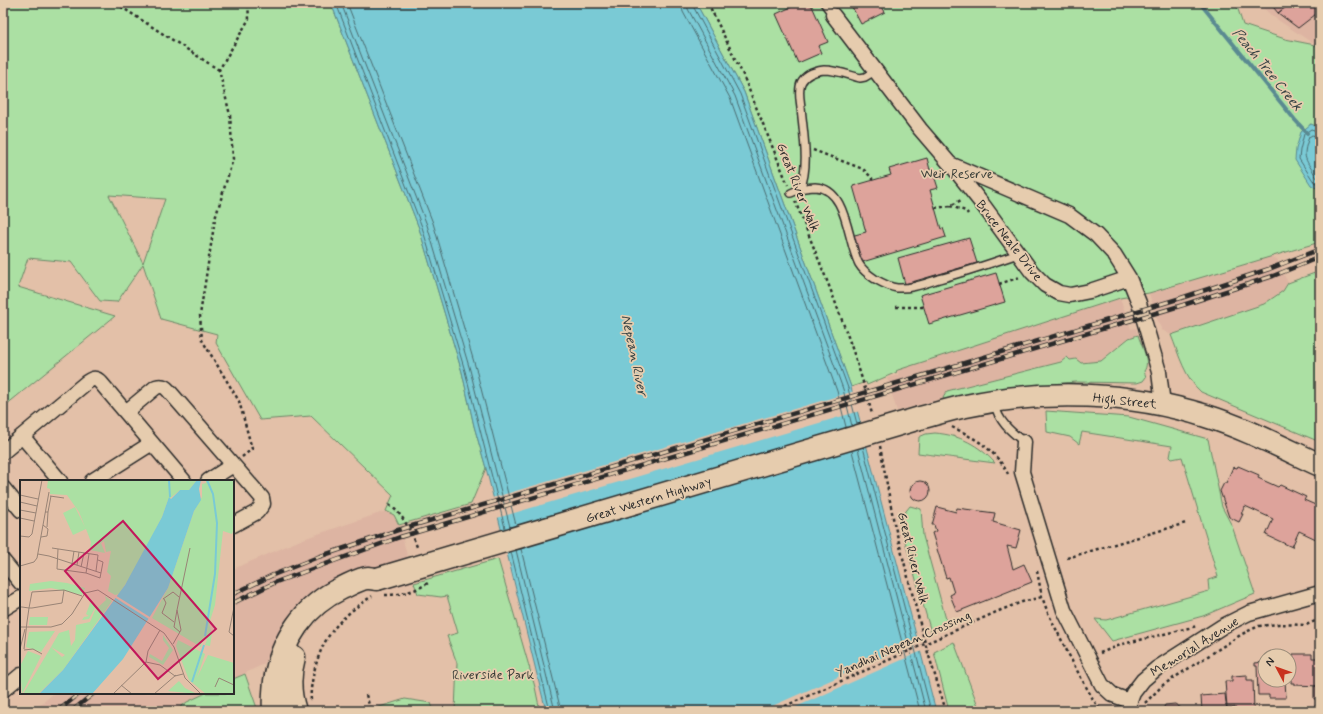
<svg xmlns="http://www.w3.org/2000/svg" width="1323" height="714" font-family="Mynerve,sans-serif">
  <rect width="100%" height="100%" fill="#e3c0a8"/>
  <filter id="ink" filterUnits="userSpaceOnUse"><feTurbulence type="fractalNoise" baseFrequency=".025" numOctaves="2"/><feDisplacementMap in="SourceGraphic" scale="8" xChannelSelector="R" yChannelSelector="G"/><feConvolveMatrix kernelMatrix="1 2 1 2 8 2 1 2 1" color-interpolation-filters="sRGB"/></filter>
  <g filter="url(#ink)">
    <path fill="#ddb4a2" d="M1258 3H1320V48L1272 16Z
      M1271 257 1277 259 1288 283 1283 291 1264 304 1171 335 1162 330 1158 322 1149 293Z
      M1120 298 1131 329 1136 328 1138 335 1129 338 1101 361 1081 363 1076 359 1070 360 1067 357 1061 362 948 391 943 398 897 411 887 378 898 375V370Z
      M386 511 394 515 399 525 409 563 403 565 399 560 334 585 279 635 264 664 233 679V569L303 539Z
      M54 693H206L187 702 175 711H33Z"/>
    <path fill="#abe0a3" stroke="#6b8667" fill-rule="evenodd" d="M3 3H331L419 228 462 372 474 426 486 468 471 504 399 525 394 515 386 511 393 495 311 416 260 420 216 343 217 334 161 319 143 264 117 302 100 301 71 262 28 258 18 287 115 316 6 405 3 402ZM109 195 165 199 143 263Z
      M696 3H1236L1243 25 1285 39 1315 45 1320 48V128L1310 124 1320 171V242L1149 293 1120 298 898 370 896 371 897 372 867 385 866 382 851 387 744 92Z
      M1320 271V442L1201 392C1185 378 1179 355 1171 335L1264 304 1283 291 1288 283Z
      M1138 335C1141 345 1151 362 1144 371L1146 377 1143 381 1137 383 1076 382 1029 386 945 403 943 398 947 391 1061 362 1067 357 1070 360 1076 359 1081 363 1101 361 1129 338Z
      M1046 411 1129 417 1208 439 1222 507 1232 526 1255 594 1203 616 1112 641 1095 619 1106 620 1209 591 1208 580 1218 577 1182 457 1172 459 1170 457 1172 446 1082 432 1079 444 1070 437 1047 432Z
      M935 433C960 435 979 445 995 463L918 453 919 437 926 434Z
      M910 506 921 509 923 536 947 623 931 632 899 520Z
      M498 559 535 687 540 711H455L457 663 447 636 458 633 447 596 441 597 418 594 414 583Z
      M954 642 980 711H949L934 652Z
      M245 674 258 711H175L187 702 206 693H233V679Z
      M405 699 431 703 434 711H374L373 709Z"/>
    <path fill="#7acad5" stroke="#5a8a91" d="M331 3H696L744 92 851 387 936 711H546L486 468 474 426 462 372 419 228Z
      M1311 124 1320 128V190L1311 185 1295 160 1296 149 1301 132Z"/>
    <path fill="#e3c0a8" d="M855 391 860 411 497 518 492 498Z
      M919 641 922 651 787 711H761Z"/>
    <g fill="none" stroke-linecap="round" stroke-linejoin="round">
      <path stroke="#4b6b6f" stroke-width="1" d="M336 3 422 227 465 371 505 528
        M341 3 427 225 470 370 510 527
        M347 3 433 223 476 369 516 525
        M681 3 683 12 730 98 837 391 846 427
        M687 3 688 9 735 96 843 389 852 426
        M692 3 693 6 740 94 848 388 857 424
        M1320 132 1311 129 1304 134 1300 150 1299 159 1314 182 1320 185
        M1320 137 1312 135 1309 137C1301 159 1306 159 1317 178L1320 179
        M863 447 931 711
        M858 449 926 711
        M852 451 920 711
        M521 549 561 711
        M516 550 555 711
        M511 552 550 711"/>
      <path stroke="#5a8a91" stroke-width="4" d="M1200 3 1295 120 1307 133"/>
    </g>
    <path fill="#dda39b" stroke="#2b2b2b" d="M800 3 812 6 828 42 818 46 821 53 798 63 776 14Z
      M850 3H880L885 12 861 24Z
      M1270 3H1291L1278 13Z
      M1291 3H1320V11L1298 28 1278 13Z
      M927 158 930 170 932 169 938 188 930 190 941 229 943 228 946 237 859 263 851 236 866 232 853 186 891 175 889 169Z
      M969 238 977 263 905 284 898 258Z
      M996 273 1005 302 929 324 920 295Z
      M1238 466 1259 475 1258 478 1278 487 1280 485 1306 497 1304 500 1320 507V535L1318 540 1299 531 1292 547 1266 535 1273 519 1245 506 1241 514H1243L1239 522 1229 517 1220 491 1224 483H1226L1233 467 1237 468Z
      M910 491a10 10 0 1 1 20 0a10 10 0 1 1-20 0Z
      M937 507 956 512 957 508 995 513 993 522 1021 530 1016 548 1007 546 1013 569 1024 564 1032 582 957 612 950 595 954 593 949 577 946 578 932 533 936 531 934 525H932Z
      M1293 654H1312V658H1320L1319 686 1295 685V683H1291L1292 663 1289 662V657H1293Z
      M1265 662V680H1285L1286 698H1269V695H1258L1257 666H1255V663Z
      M1247 675V680H1253L1254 711H1237V709H1235V707L1227 708 1225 681H1232V676Z
      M1314 686H1320V699H1314Z
      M1225 694 1227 711H1202L1201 696Z
      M1175 704 1181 708V711H1162L1165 705Z"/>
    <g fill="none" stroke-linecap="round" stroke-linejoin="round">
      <defs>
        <path id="service" d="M824 3 833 15
          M800 189C805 188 810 187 815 187 848 188 847 242 859 264 863 271 869 275 875 279 882 283 889 287 897 288 912 289 926 283 939 279 966 272 992 263 1018 254
          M791 193 800 189C810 166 803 132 801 107 800 99 798 90 801 83 805 74 816 71 824 70 836 70 849 75 860 78L865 77 875 71
          M995 404C998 421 1010 431 1024 442"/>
        <path id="minor" d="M833 15 920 129 950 164 1069 215 1096 235 1114 254 1129 278 1139 303 1159 372 1163 404
          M952 166 983 205 1032 272 1045 285 1059 293 1070 295 1090 291 1129 278
          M126 412 156 387C162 385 165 386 169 391L262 498 263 504 257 512 233 525
          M22 436 60 481
          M1024 442 1022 472 1064 610 1102 685 1113 695 1130 701
          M3 452 87 382C93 378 96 377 101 383L184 481
          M92 481 152 443
          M208 481 233 465
          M3 488 21 510
          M3 561 21 583
          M3 609 21 598
          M3 690 21 675
          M1129 711 1130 701 1133 693 1143 680 1156 669 1223 626 1249 613 1320 593"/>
        <path id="trunk" d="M920 418C935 414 951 409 966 406 1045 389 1130 392 1206 416 1245 428 1283 448 1320 465
          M294 657C289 675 289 693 295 711
          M274 711C273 701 274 691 275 681 281 640 305 605 342 588 349 585 361 578 368 578 371 578 374 579 377 579"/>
      </defs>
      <use href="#service" stroke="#2b2b2b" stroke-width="10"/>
      <use href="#minor" stroke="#2b2b2b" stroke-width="17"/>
      <use href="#trunk" stroke="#2b2b2b" stroke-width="25"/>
      <path stroke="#2b2b2b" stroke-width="2.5" stroke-dasharray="3 3" stroke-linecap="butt" d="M116 3 123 8 219 70
        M708 3 743 75 788 185
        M813 150 863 169 872 178V180
        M795 201C823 271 853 341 872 414
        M950 206 966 211 968 214
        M935 208 950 206 963 199
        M999 284 1020 277
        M896 307H924
        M952 427C958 430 964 432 969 436 985 444 1000 458 1008 474
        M880 446 894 523 925 643 946 711
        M242 457 252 449 239 401 202 340 200 315 215 219 233 159 230 115 219 70 249 19 248 3
        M389 505C404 514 411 533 418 549
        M1067 558 1186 523
        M1037 571 1042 597 1048 613 1074 665 1094 701 1101 711
        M385 595C400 595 416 591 428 583
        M1100 653 1123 644 1197 626
        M366 695 371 711
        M311 700C310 691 312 681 314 672 323 634 341 617 372 596
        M1145 703 1163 685 1242 634 1259 626 1278 624 1306 625 1320 619"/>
      <use href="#service" stroke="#e6ccae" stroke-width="7"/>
      <use href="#minor" stroke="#e6ccae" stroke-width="14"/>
      <use href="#trunk" stroke="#e6ccae" stroke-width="22"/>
      <defs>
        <path id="rail" d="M233 594 273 575 318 557 398 530 931 373 1181 298 1269 269 1320 249
          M233 603 276 582 400 537 1183 305 1273 276 1320 257
          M58 711 80 693
          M72 711 94 693"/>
      </defs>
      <use href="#rail" stroke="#2b2b2b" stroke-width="4.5"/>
      <use href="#rail" stroke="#e6ccae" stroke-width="3" stroke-dasharray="9" stroke-linecap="butt"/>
      <defs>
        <path id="trunk-bridge" d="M377 579 920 418"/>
      </defs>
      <use href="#trunk-bridge" stroke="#2b2b2b" stroke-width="25" stroke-linecap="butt"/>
      <path stroke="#2b2b2b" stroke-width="2.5" stroke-dasharray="3 3" stroke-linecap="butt" d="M774 711 1001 610 1022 602 1042 597"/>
      <use href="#trunk-bridge" stroke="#e6ccae" stroke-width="22"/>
    </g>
  </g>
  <g text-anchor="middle" stroke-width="3.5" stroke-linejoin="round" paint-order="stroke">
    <g font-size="13" fill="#383d37" stroke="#e6ccae">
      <text x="957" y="178">Weir Reserve</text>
      <text x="493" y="679">Riverside Park</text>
    </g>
    <g font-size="13" fill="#2b2b2b" stroke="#e6ccae">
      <text transform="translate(799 187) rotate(68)" y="5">Great River Walk</text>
      <text transform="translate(1010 240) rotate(52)" y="5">Bruce Neale Drive</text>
      <text transform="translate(1125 400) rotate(6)" y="5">High Street</text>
      <text transform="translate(648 499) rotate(-17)" y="5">Great Western Highway</text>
      <text transform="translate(914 558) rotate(76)" y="5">Great River Walk</text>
      <text transform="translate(903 643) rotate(-24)" y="5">Yandhai Nepean Crossing</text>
      <text transform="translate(1194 646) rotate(-32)" y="5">Memorial Avenue</text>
    </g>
    <g font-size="14" font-style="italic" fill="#374344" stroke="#e6ccae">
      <text transform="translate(1268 69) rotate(51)" y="5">Peach Tree Creek</text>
      <text transform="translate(635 355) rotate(78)" y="5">Nepean River</text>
    </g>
  </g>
  <g transform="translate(20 480)">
    <rect width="214" height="214" fill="#e3c0a8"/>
    <path d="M28 0H177L169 10H160L148 20 142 37 114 91 99 114 95 115 88 111 91 96 87 92 91 71 86 72 84 61 81 63 85 73 70 70 71 62 66 49 53 55 43 33 55 27 65 47 59 32 47 15 30 14V9L27 8ZM186 0H214V48L212 54 203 51 195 125 189 144 192 153 190 166 185 165 187 160 183 157 181 167 132 138 148 108 174 31 182 17V4L186 3ZM31 101 47 103 65 108 62 115 31 108 9 111 10 104ZM85 116 92 121 43 190 18 214H3L31 167 42 177 45 175 31 167 39 153 49 150 51 166 55 160 56 145 70 142 75 130 86 120ZM71 121 76 126 69 139 62 140 64 137 69 136 66 134ZM10 137H28L27 145H9ZM35 151 21 172 6 167 9 152ZM143 155 153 170 143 185 129 177 130 174 142 181 149 168 143 160ZM158 160 185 174 177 198 188 175 214 183V214H186L169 200 156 166ZM8 171 21 176 2 214 0 186ZM159 201 165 208 177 214 148 211Z" fill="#abe0a3"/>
    <path d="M177 0H181L179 9 181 20 174 31 148 108 103 179 72 214H19L43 190 105 105 142 37 149 17 151 19 160 10H169Z" fill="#7acad5"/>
    <path d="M95 115 133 139 132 141 94 117Z" fill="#e3c0a8"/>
    <path fill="none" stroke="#7acad5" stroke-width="2" d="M149 0 150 17M185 156 195 94 197 43 193 14 187 0M172 202 184 165"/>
    <path fill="none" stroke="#998476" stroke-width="1" d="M0 15 18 19M30 16 44 18M0 22 17 26M0 30 16 33M25 32H28L31 16M0 38 14 41M27 47 28 32M0 56 9 57 12 54 22 0M21 57 27 56 28 49 23 45M32 68 78 75 76 91M38 69 37 89 66 93 80 98 83 82 78 80M18 74 29 76 81 93M52 84 54 71M57 85 59 72M0 86 14 82 17 78 29 12M61 87 64 73M66 93 69 74M44 110 62 116M143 119 153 112 159 117M144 119 146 123 142 133 154 142M0 127H2L9 128H12L42 123 44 110 12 112 9 128 7 142 4 169M214 127 209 152 214 156M157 130 154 147 160 152M0 147H31L42 144 52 134 65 113 78 110 144 153 154 167 165 198 181 214M153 164 161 150 157 130 170 68M0 169 5 149M4 170 13 169 22 174M126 182 140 185 155 196 163 194M126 182 128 171 140 150M101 205 112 214M195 207 199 198 214 205M93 214 126 182M134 214 156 195"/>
    <path fill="#c2185b" fill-opacity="0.15" stroke="#c2185b" stroke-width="2" d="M103 41 196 149 138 199 45 91Z"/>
    <rect width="214" height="214" fill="none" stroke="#2b2b2b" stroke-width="2"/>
  </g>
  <rect width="1323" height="714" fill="none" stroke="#e6ccae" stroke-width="16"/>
  <rect x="8" y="8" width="1307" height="698" fill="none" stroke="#2b2b2b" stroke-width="1.5" filter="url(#ink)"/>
  <g transform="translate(1277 668) rotate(311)"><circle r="19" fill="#e6ccae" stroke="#9b8c7a"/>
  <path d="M0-3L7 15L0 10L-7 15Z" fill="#c8321e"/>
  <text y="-6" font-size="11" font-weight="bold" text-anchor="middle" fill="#2b2b2b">N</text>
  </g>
</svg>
